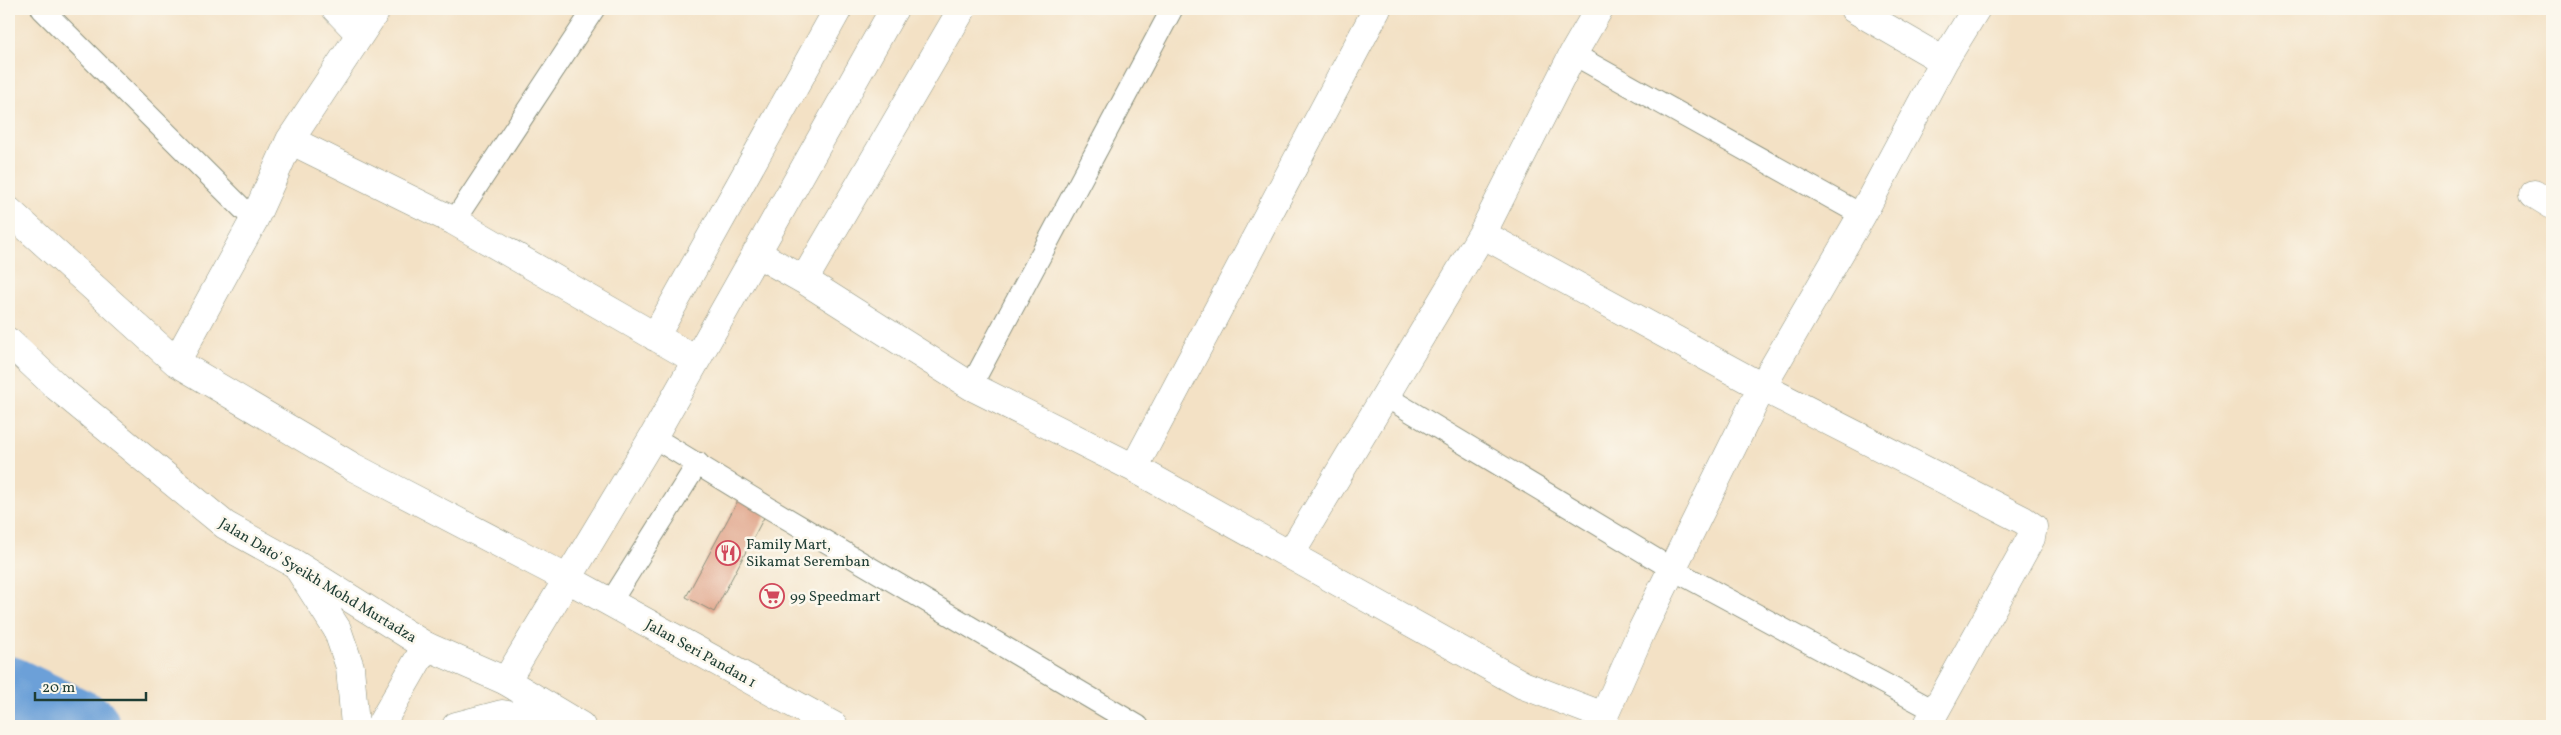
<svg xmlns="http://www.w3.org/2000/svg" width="2561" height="735" font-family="Vollkorn,serif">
  <rect width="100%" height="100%" fill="#fbf7ec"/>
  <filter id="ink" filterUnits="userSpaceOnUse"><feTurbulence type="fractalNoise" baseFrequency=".02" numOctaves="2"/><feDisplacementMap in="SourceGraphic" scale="10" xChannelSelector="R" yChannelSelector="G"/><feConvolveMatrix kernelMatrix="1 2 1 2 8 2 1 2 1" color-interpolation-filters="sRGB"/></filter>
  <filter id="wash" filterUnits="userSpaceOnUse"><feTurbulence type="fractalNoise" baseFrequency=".0096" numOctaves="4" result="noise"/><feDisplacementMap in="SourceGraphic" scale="20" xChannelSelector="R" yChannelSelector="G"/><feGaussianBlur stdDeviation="1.12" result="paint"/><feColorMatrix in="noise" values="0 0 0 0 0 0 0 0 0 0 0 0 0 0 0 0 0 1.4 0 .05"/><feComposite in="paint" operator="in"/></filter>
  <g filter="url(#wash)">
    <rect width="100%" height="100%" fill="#f3e1c5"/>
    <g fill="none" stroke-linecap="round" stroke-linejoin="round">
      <path stroke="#6ca0d8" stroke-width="66" d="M9 689 87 726"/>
    </g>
    <g id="blocks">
      <path fill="#dfa085" d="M742 493 769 508 714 612 686 597Z"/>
    </g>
  </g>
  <g filter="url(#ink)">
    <use href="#blocks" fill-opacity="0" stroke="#898f7c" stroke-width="1"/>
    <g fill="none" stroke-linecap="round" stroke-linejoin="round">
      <defs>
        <path id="service" d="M42 9 254 220
          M1573 54 1862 215
          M454 221 594 9
          M971 386 1172 9
          M1385 396 1672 569 1935 711
          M653 437 769 508 1138 726
          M610 603 698 463"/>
        <path id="minor" d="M336 9 360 34
          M1599 9 1573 54 1482 234 1762 387 2023 520 2033 527 2031 538 1927 726
          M1854 9 1944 61
          M290 140 454 221 696 360
          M2534 194 2552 205
          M9 211 176 362 353 467 568 579 834 726
          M756 253 804 280 971 386 1134 468 1523 685 1604 716 1642 630 1762 387 1862 215 1944 61 1976 9
          M804 280 962 9
          M655 337 838 9
          M176 362 254 220 290 140 377 9
          M1134 468 1377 9
          M1290 555 1482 234
          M506 681 653 437 894 9
          M380 726 426 646"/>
        <path id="secondary" d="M9 342 57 387 225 525 297 565 426 646 506 681 581 726
          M300 571 337 629 350 667 355 726
          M456 726 502 714 566 725"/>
      </defs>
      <use href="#service" stroke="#898f7c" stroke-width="23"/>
      <use href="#minor" stroke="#898f7c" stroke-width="29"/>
      <use href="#secondary" stroke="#898f7c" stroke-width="29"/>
      <use href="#service" stroke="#fff" stroke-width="21"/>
      <use href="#minor" stroke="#fff" stroke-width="28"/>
      <use href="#secondary" stroke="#fff" stroke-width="28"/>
    </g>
  </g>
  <defs>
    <symbol id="restaurant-ring" viewBox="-11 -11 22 22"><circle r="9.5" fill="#fbf7ec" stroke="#d1495b" stroke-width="1.5"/><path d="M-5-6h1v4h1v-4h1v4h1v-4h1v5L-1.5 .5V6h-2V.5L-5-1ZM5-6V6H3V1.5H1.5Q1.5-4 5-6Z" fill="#d1495b"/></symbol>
    <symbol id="supermarket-ring" viewBox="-11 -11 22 22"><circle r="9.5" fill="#fbf7ec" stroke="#d1495b" stroke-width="1.5"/><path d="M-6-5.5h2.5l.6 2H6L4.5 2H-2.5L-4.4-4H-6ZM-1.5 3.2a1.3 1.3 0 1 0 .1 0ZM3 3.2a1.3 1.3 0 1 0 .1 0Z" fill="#d1495b"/></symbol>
  </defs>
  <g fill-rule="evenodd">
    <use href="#restaurant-ring" x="714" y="539" width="28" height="28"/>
    <use href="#supermarket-ring" x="758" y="582" width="28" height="28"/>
  </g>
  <g text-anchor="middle" stroke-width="5" stroke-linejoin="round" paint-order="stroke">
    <g font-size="15" fill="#1f3d34" stroke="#fbf7ec" text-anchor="start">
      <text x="746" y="549">Family Mart,<tspan x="746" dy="17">Sikamat Seremban</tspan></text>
      <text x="790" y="601">99 Speedmart</text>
    </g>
    <g font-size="15" fill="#1f3d34" stroke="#fbf7ec">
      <text transform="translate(318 580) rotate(31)" y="5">Jalan Dato' Syeikh Mohd Murtadza</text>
      <text transform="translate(701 653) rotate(29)" y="5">Jalan Seri Pandan 1</text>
    </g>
  </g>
  <rect width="2561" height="735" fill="none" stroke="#fbf7ec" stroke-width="30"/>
  <path d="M35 692v8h111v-8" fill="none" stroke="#1f3d34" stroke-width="2.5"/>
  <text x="42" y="692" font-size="15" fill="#1f3d34" stroke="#fbf7ec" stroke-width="4" paint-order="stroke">20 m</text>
</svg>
